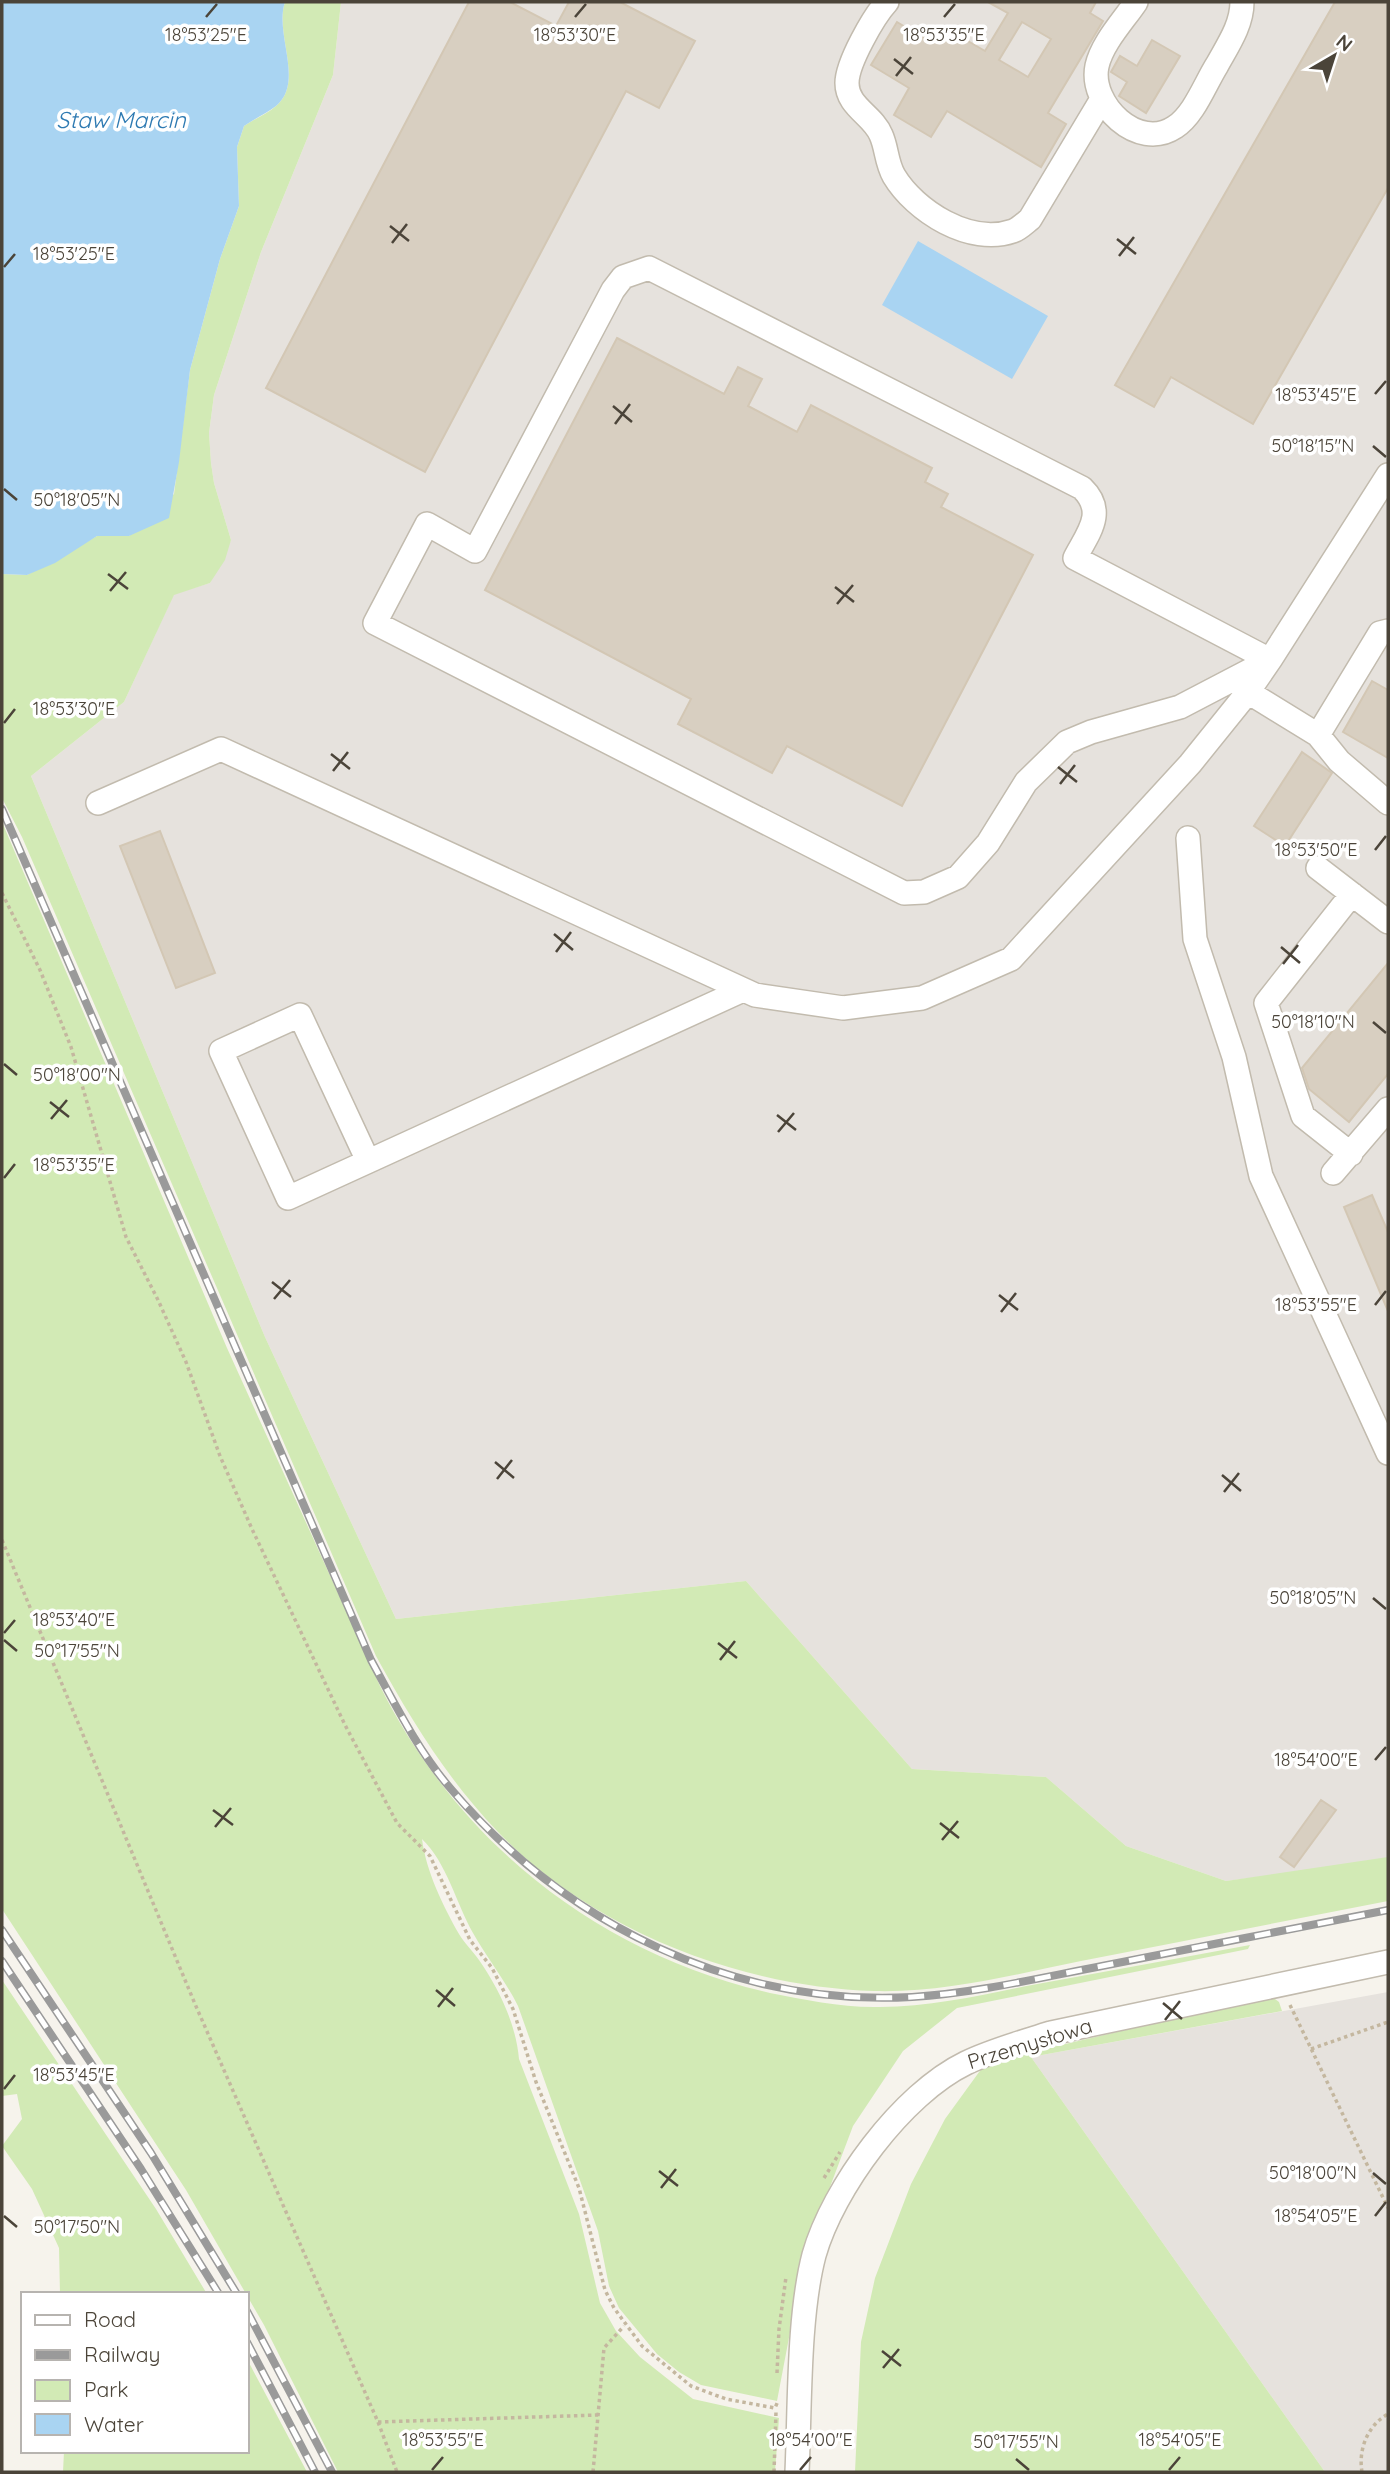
<svg xmlns="http://www.w3.org/2000/svg" width="1390" height="2474" font-family="Quicksand,sans-serif">
  <rect width="100%" height="100%" fill="#f6f3ec"/>
  <path fill="#e6e2dd" d="M341 2H1388V1861L1226 1881 1126 1846 1046 1777 912 1769 746 1581 396 1619 265 1337 31 776 124 702 174 594 210 583 231 540 214 483 211 463 209 433 214 395 261 252 333 75Z
    M1388 1992V2472H1325L1031 2057Z"/>
  <path fill="#d2eab5" d="M285 2H341L333 75 261 252 214 395 209 433 211 463 214 483 231 540 225 560 210 583 174 595 124 702 31 776 265 1337 396 1619 746 1581 912 1769 1046 1777 1126 1846 1226 1881 1388 1857V1901C1286 1921 1183 1941 1081 1961 1013 1975 944 1993 874 1991 740 1987 592 1930 498 1832 448 1780 411 1720 376 1656L22 837 2 798V574L27 575 97 536H129L174 494 190 370 220 259 239 206 237 147 244 126C254 119 267 114 276 106 305 82 274 34 285 2Z
    M2 822 227 1348 380 1686C458 1843 599 1954 770 1993 806 2000 843 2008 880 2007 931 2007 982 1995 1032 1985 1105 1972 1178 1958 1250 1945L1248 1949 957 2008 903 2051 853 2126 805 2253 777 2401 701 2385 679 2372 657 2354 619 2308 609 2286 598 2231 518 2006C505 1980 487 1958 473 1933 456 1903 447 1863 422 1839 426 1871 443 1906 459 1934 464 1943 473 1951 479 1960 499 1989 516 2024 519 2059L579 2214 600 2303 616 2331 640 2357 693 2399 779 2418 775 2472H338L264 2325 186 2190 2 1909Z
    M2 1980 156 2209 207 2294H60L59 2248 32 2189 2 2146 22 2119 17 2094 2 2096Z
    M1271 1996 1279 2002 1282 2011 1031 2057 1325 2472H855L861 2342 875 2278 911 2184 945 2119 982 2068 1031 2052Z
    M247 2359 307 2472H63L64 2451H247Z"/>
  <path fill="#a9d4f2" d="M2 2H285C274 34 305 82 276 106 267 113 254 119 244 126L237 147 239 206 220 259 190 370 179 462 169 518 129 536H97L55 563 27 575 2 574Z
    M918 241 1048 316 1012 379 882 305Z"/>
  <path fill="#d8cfc1" stroke="#d3c7b4" stroke-width="2" fill-rule="evenodd" d="M469 2H510L556 26 569 2H620L695 41 659 108 626 91 425 472 266 388Z
    M988 2H1096L1090 13 1103 21 1048 113 1066 124 1041 167 947 111 931 137 894 115 909 88 871 65 897 22 932 43 942 26 985 51 1008 13ZM1022 22 1051 39 1028 77 999 60Z
    M1335 2H1388V188L1253 424 1171 377 1154 407 1115 385Z
    M1152 40 1180 56 1146 113 1119 96 1127 82 1111 72 1120 56 1137 66Z
    M617 338 724 394 738 367 762 379 748 406 797 432 811 405 932 468 925 482 948 494 941 507 1033 555 902 806 787 746 772 773 678 724 691 699 485 590Z
    M1372 681 1388 690V758L1343 732Z
    M1302 752 1332 773 1285 846 1254 826Z
    M160 831 215 973 176 988 120 846Z
    M1388 963V1074L1349 1122 1309 1089 1302 1068Z
    M1372 1195 1388 1232V1311L1344 1207Z
    M1321 1800 1336 1810 1294 1867 1280 1857Z"/>
  <g fill="none" stroke-linecap="round" stroke-linejoin="round">
    <defs>
      <path id="minor" d="M887 2C874 16 847 63 847 83 847 107 873 115 881 135 887 148 886 162 894 176 915 211 970 246 1013 231 1019 229 1025 223 1030 219L1102 99
        M1136 2C1124 20 1102 43 1097 66 1089 104 1138 152 1175 127 1194 115 1205 84 1217 65 1228 45 1242 25 1242 2
        M1388 631 1380 633 1318 735 1339 761 1388 803
        M1248 692 1318 735
        M98 803 221 749 755 995 843 1008 922 998 1011 959 1190 764 1248 692 1270 660 1075 558C1088 533 1107 512 1082 488L649 268 623 277 613 290 475 551 427 524 375 623 904 893 924 892 958 877 988 843 1026 782 1067 742 1091 732 1180 707 1270 660 1388 475
        M1188 838 1195 939 1234 1057 1261 1176 1388 1453
        M1318 868 1388 922
        M1351 1154 1303 1116 1266 1003 1352 894
        M368 1161 300 1015 221 1051 288 1198 743 990
        M1333 1173 1388 1109
        M797 2472C800 2407 798 2316 814 2255 833 2188 902 2094 966 2063 993 2050 1023 2042 1051 2033L1388 1962"/>
    </defs>
    <use href="#minor" stroke="#c2bbae" stroke-width="26"/>
    <path stroke="#c4b79f" stroke-width="3.5" stroke-dasharray="3.5 3.5" stroke-linecap="butt" d="M2 893 40 970 71 1047 126 1237 158 1300 186 1362 220 1456 252 1529 345 1725 397 1823 430 1856 470 1940 492 1968 513 2009 536 2082 579 2188 605 2290 614 2308 642 2346 691 2386 726 2399 775 2408 778 2401
      M2 1540 195 2004 378 2422 397 2472
      M1290 2005 1388 2208
      M1311 2049 1388 2022
      M824 2178 840 2152
      M777 2373 779 2329 786 2277
      M378 2422 598 2415
      M593 2472 604 2348 624 2326
      M774 2472 776 2412
      M1362 2472C1358 2449 1368 2425 1388 2414"/>
    <use href="#minor" stroke="#fff" stroke-width="23"/>
    <defs>
      <path id="rail" d="M2 809 371 1660C395 1704 418 1751 451 1789 566 1924 733 2007 912 1997 976 1993 1039 1978 1102 1966 1197 1947 1293 1929 1388 1910
        M2 1930 151 2153 237 2294
        M2 1961 141 2169 219 2294
        M247 2311 332 2472
        M247 2342 315 2472"/>
    </defs>
    <use href="#rail" stroke="#9a9a9a" stroke-width="8"/>
    <use href="#rail" stroke="#fff" stroke-width="5" stroke-dasharray="16" stroke-linecap="butt"/>
  </g>
  <path fill="none" stroke="#4b4439" stroke-width="2.5" d="M206 17 217 4M575 17 586 4M944 17 955 4M894 59 913 74M896 76 911 57M390 226 409 241M1117 239 1136 254M392 243 407 224M1119 256 1134 237M4 267 15 254M1375 394 1386 381M613 406 632 422M615 424 630 404M1373 446 1386 457M4 489 17 500M108 574 128 589M835 587 854 602M110 591 126 572M837 604 853 585M4 723 15 709M331 754 350 769M1058 767 1077 782M333 771 348 752M1060 784 1075 765M1375 850 1386 836M554 934 573 950M1281 947 1300 963M556 952 571 932M1283 964 1298 945M1373 1022 1386 1033M4 1064 17 1075M50 1102 69 1117M777 1115 796 1130M51 1119 67 1100M778 1132 794 1113M4 1178 15 1164M272 1282 291 1297M999 1295 1018 1310M274 1299 290 1280M1375 1305 1386 1291M1001 1312 1016 1293M495 1462 514 1478M1222 1475 1241 1491M497 1479 512 1460M1224 1492 1239 1473M1373 1598 1386 1609M4 1633 15 1620M4 1640 17 1651M718 1643 737 1658M720 1660 735 1641M1375 1760 1386 1747M213 1810 233 1825M940 1823 959 1838M215 1827 231 1808M942 1840 958 1821M436 1990 455 2006M1163 2003 1182 2019M438 2007 453 1988M1165 2020 1180 2001M4 2089 15 2075M659 2171 678 2186M1373 2173 1386 2184M661 2188 676 2169M4 2216 17 2227M1375 2216 1386 2202M882 2351 901 2366M883 2368 899 2349M1016 2459 1029 2470M432 2470 443 2457M800 2470 811 2457M1169 2470 1180 2457"/>
  <g text-anchor="middle" stroke-width="7" stroke-linejoin="round" paint-order="stroke">
    <g font-size="21" fill="#4b4439" stroke="#fff">
      <text transform="translate(1030 2044) rotate(-17)" y="7">Przemysłowa</text>
    </g>
    <g font-size="23" font-style="italic" fill="#2e7ab2" stroke="#fff">
      <text x="121" y="128">Staw Marcin</text>
    </g>
  </g>
  <g font-size="18" text-anchor="middle" fill="#4b4439" stroke="#fff" stroke-width="7" stroke-linejoin="round" paint-order="stroke">
    <text x="575" y="41">18°53'30"E</text>
    <text x="944" y="41">18°53'35"E</text>
    <text x="206" y="41">18°53'25"E</text>
    <text x="74" y="260">18°53'25"E</text>
    <text x="1316" y="401">18°53'45"E</text>
    <text x="1313" y="452">50°18'15"N</text>
    <text x="77" y="506">50°18'05"N</text>
    <text x="74" y="715">18°53'30"E</text>
    <text x="1316" y="856">18°53'50"E</text>
    <text x="1313" y="1028">50°18'10"N</text>
    <text x="77" y="1081">50°18'00"N</text>
    <text x="74" y="1171">18°53'35"E</text>
    <text x="1316" y="1311">18°53'55"E</text>
    <text x="1313" y="1604">50°18'05"N</text>
    <text x="74" y="1626">18°53'40"E</text>
    <text x="77" y="1657">50°17'55"N</text>
    <text x="1316" y="1766">18°54'00"E</text>
    <text x="74" y="2081">18°53'45"E</text>
    <text x="1313" y="2179">50°18'00"N</text>
    <text x="1316" y="2222">18°54'05"E</text>
    <text x="77" y="2233">50°17'50"N</text>
    <text x="443" y="2446">18°53'55"E</text>
    <text x="811" y="2446">18°54'00"E</text>
    <text x="1180" y="2446">18°54'05"E</text>
    <text x="1016" y="2448">50°17'55"N</text>
  </g>
  <rect width="1390" height="2474" fill="none" stroke="#4b4439" stroke-width="7"/>
  <rect x="21" y="2292" width="228" height="161" fill="#ffffff" stroke="#b7b4b0" stroke-width="2"/>
  <rect x="35" y="2315" width="35" height="10" fill="#ffffff" stroke="#b7b4b0" stroke-width="2"/>
  <text x="84" y="2327" font-size="21" fill="#4b4439">Road</text>
  <rect x="35" y="2350" width="35" height="10" fill="#9a9a9a" stroke="#b7b4b0" stroke-width="2"/>
  <text x="84" y="2362" font-size="21" fill="#4b4439">Railway</text>
  <rect x="35" y="2380" width="35" height="21" fill="#d2eab5" stroke="#b7b4b0" stroke-width="2"/>
  <text x="84" y="2397" font-size="21" fill="#4b4439">Park</text>
  <rect x="35" y="2414" width="35" height="21" fill="#a9d4f2" stroke="#b7b4b0" stroke-width="2"/>
  <text x="84" y="2432" font-size="21" fill="#4b4439">Water</text>
  <g transform="translate(1334 56) rotate(39)" stroke="#ffffff" stroke-width="5" paint-order="stroke">
  <path d="M0-5L12 26L0 18L-12 26Z" fill="#4b4439"/>
  <text y="-10" font-size="19" font-weight="bold" text-anchor="middle" fill="#4b4439">N</text>
  </g>
</svg>
